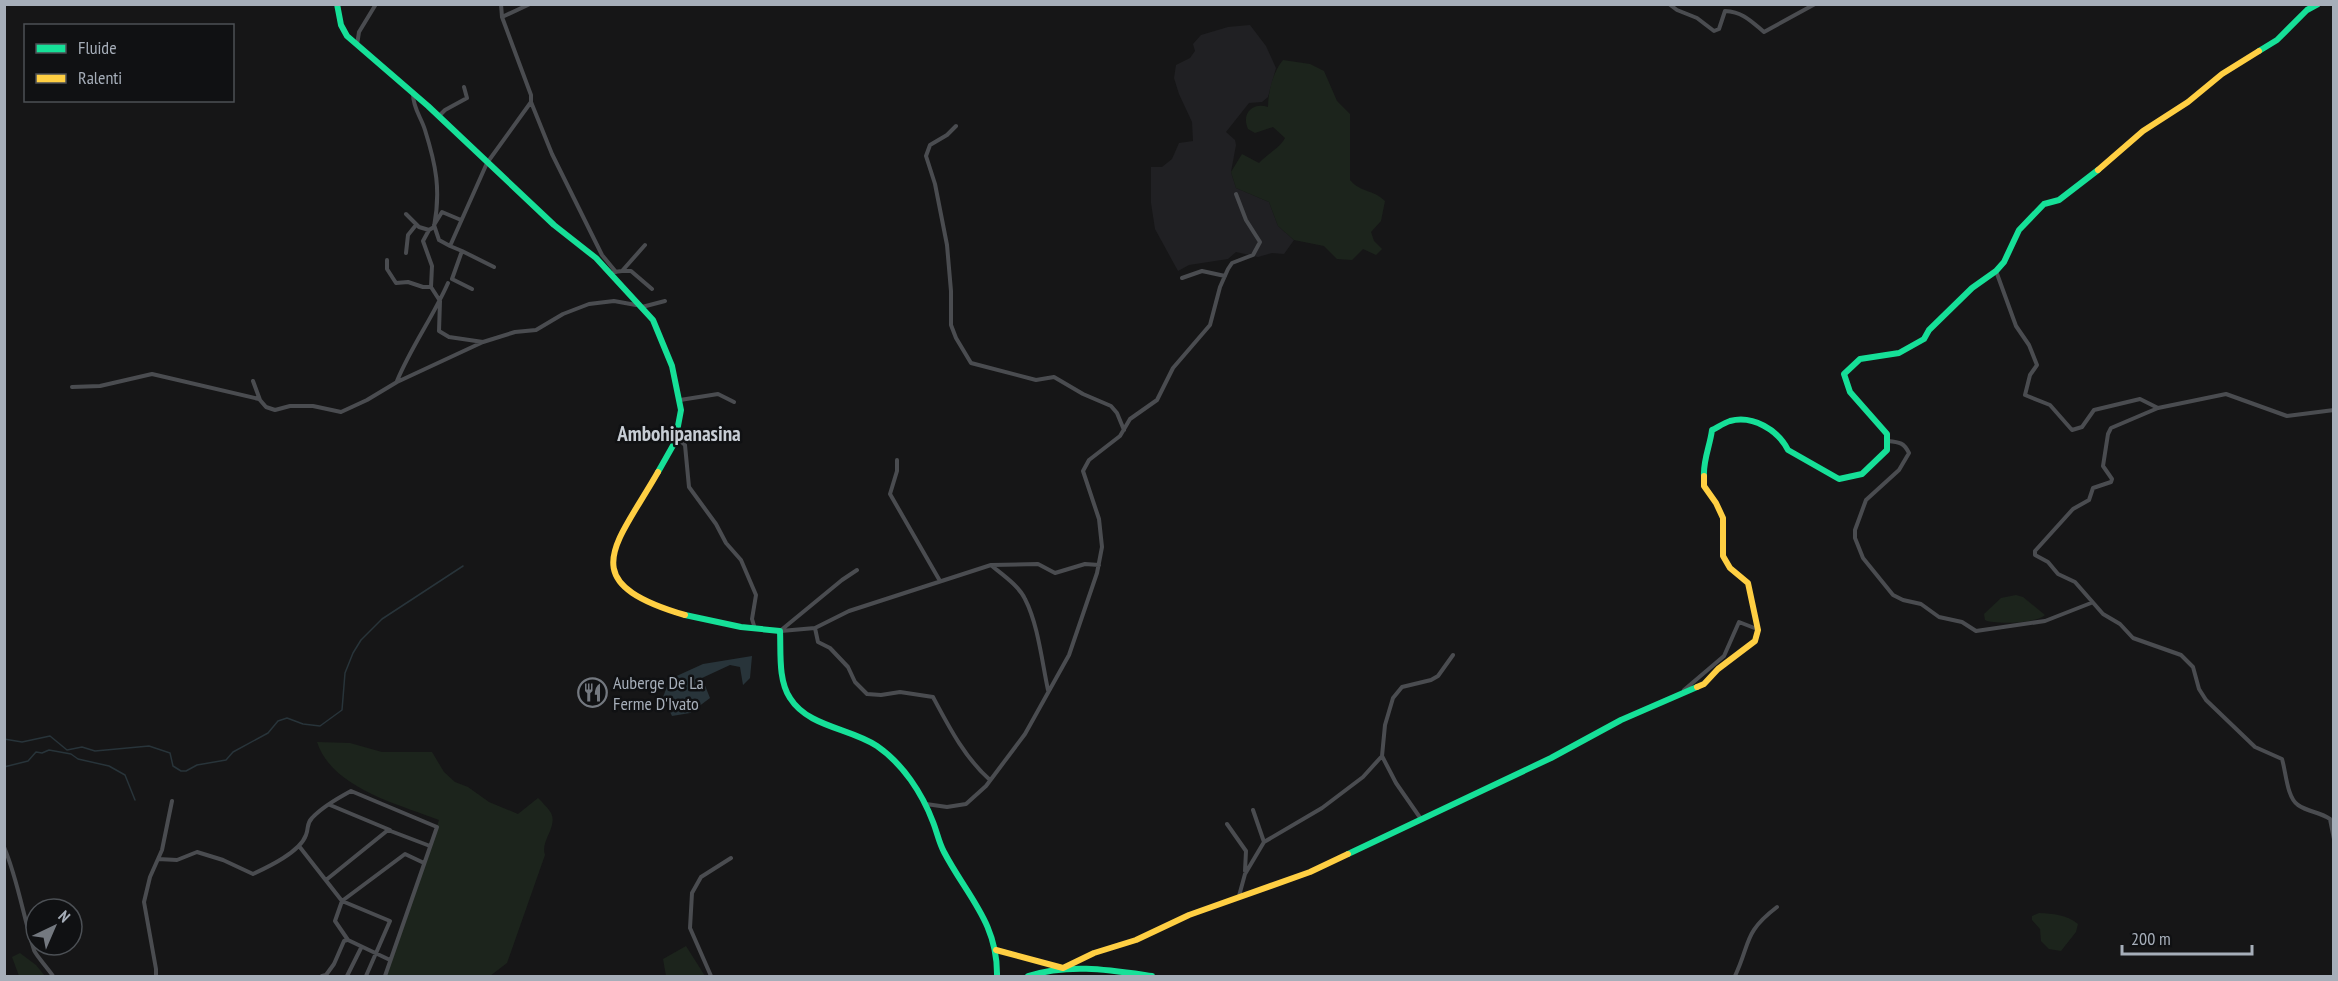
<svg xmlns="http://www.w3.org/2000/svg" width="2338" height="981" font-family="'PT Sans Narrow',sans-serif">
  <rect width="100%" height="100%" fill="#161617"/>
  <path fill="#202023" d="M1250 25 1266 46 1276 68 1268 97 1262 102 1249 103 1226 132 1235 140 1236 145 1231 172 1236 188 1269 202 1278 226 1294 240 1284 254 1272 253 1258 257 1236 252 1228 259 1189 265 1178 271 1155 229 1151 203V167H1162L1172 159 1179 143 1193 141 1192 122 1179 94 1174 78 1176 65 1190 58 1195 51 1193 44 1201 35 1228 27Z"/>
  <path fill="#1c241c" d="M1283 60 1310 64 1324 71 1337 101 1350 114V180C1361 193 1373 189 1385 201L1381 221 1371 232 1374 241 1382 249 1376 255 1363 249 1352 260 1337 259 1324 246 1294 240 1278 226 1269 202 1236 188 1231 172 1242 154 1259 163C1267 154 1280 148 1285 138L1273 127 1255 133 1248 129C1241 113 1253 102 1268 107 1268 92 1273 72 1283 60Z
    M2016 595 2023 597 2045 615C2038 623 1995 625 1985 620L1984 614 2001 598Z
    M317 742 350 743 382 752H432L444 772 455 782 468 787 489 802 518 814 538 798C542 802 548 808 551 813 558 827 540 841 545 855L507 963 490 976H386L439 820C398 804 332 788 317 742Z
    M2039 913C2053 914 2066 914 2078 924L2076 932 2061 951 2049 949 2041 941 2040 929 2032 920V916Z
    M686 946 705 976H666L663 959Z
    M20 953 36 965 45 976H19L12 957Z"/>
  <path fill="#28343a" d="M752 656 750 678 743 685 740 667 730 665 702 678 710 698 690 713 672 716 663 697 670 679 703 664Z"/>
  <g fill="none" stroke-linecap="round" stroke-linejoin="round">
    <path stroke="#28343a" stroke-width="1.5" d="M4 739 22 742 50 736 67 750 82 747 95 751 149 746 170 753 173 766 181 771H186L197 765 226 760 233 752 268 733 278 721 287 718 303 724 320 726 342 710 345 673 353 653 361 640 382 619 463 566
      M4 767 28 761 36 752 42 753 49 750 71 754 78 759 109 766 125 775 135 800"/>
    <path stroke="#4a4c50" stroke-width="4" d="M501 4 502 17
      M1669 4 1677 10 1697 18 1714 31 1719 29 1725 11C1743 12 1751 21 1764 32L1815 4
      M357 45 359 32 376 4
      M531 102 552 154 602 255 616 272
      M439 116 445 110 467 98 464 87
      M956 126 947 135 930 145 926 156 935 184 947 245 951 291V325L956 338 971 363 1036 380 1054 377 1083 394 1111 406 1117 413 1124 430
      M406 214 419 227 429 230 434 227C441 190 436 165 425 130 421 117 413 108 413 94
      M429 230 423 241 432 266 431 287 440 301 439 331 449 337 483 342
      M450 246 439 240 434 225 442 212 461 220
      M462 251 494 267
      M406 253 408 235 416 225
      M387 260V269L396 283 408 282 423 287H431
      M623 271H631L652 289
      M1996 271 2016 326 2029 345 2037 365 2030 375 2025 395 2050 405 2072 430 2082 427 2094 410 2140 399 2158 408 2226 394 2287 416 2334 410
      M614 272 622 271 645 245
      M1182 278 1202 271 1225 276
      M472 289 452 279 462 251 450 246 487 163 531 102V95L502 17 530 4
      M642 307 665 301
      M253 381 260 400 266 407 275 410 290 406H313L341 412 367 400 397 382 483 342 515 332 536 330 563 314 589 304 614 301 636 305
      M397 381C411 347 433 317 448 283
      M72 387 100 386 152 374 259 399
      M680 400 718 394 734 402
      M2158 408 2111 428 2108 434 2103 466 2112 479 2111 482 2093 488 2089 500 2073 509 2035 551V555L2048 562 2058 574 2075 582 2103 614 2120 624 2133 638 2181 655 2193 667 2199 689 2206 700 2255 747 2282 759C2286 772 2287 798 2298 805 2308 812 2320 812 2330 819L2334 839
      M676 437 685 445 689 487 716 524 726 543 741 560 756 595 752 619 755 629
      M1888 441C1900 442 1904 443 1909 453L1899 470 1866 500 1855 530V538L1863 558 1893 595 1903 600 1921 604 1939 617 1962 622 1976 631 2045 621 2091 603
      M897 460V471L890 494 940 581
      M992 566C1003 575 1019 586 1025 599 1038 624 1042 662 1048 690
      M815 628 818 642 830 648 848 667 855 682 867 694 881 695 900 692 933 697C949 727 965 758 990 780
      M780 631 842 580 857 570
      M781 631 815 628 849 611 991 565 1038 564 1055 573 1085 564 1099 565
      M1684 690 1724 656 1739 622 1757 629
      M1382 756 1396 783 1421 819
      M926 804 947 807 966 804 986 786 1025 734 1069 655 1097 573 1102 547 1099 519 1083 471 1089 460 1120 436 1130 419 1157 400 1173 368 1210 325 1220 287 1228 269 1232 263 1253 255 1260 242 1246 220 1236 194
      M330 805 390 830
      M1253 810 1264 842
      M1227 824 1246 851 1245 871
      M299 846 342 901 390 921 366 976
      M4 847C18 880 23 916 34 950 35 954 49 970 53 976
      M158 859 177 860 197 852 223 860 253 874C268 867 300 852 306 835 309 828 306 824 312 818 322 807 338 798 351 791L437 827 385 976
      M326 880 388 830 430 846
      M1239 896 1245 874 1264 842 1322 808 1363 777 1382 756 1385 725 1393 698 1402 687 1431 680 1438 676 1453 655
      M390 960 348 940 335 921 342 901 405 854 424 863
      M156 976V969L144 902 150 877 162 850 172 801
      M322 976 326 975 334 964 344 941 347 940
      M347 976 361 948
      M711 976 690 928 692 893 701 877 731 858
      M1735 976C1751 942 1743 933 1777 907"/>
    <path stroke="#16e098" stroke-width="6" d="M337 4 341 25 347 36 428 106 554 225 596 258 653 320 672 366 681 410 675 442 658 472
      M2259 51 2277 40 2307 10 2318 4
      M1704 476C1703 460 1710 446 1712 430 1718 427 1724 423 1730 421 1753 415 1778 430 1788 450L1839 479 1862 474 1887 450V434L1850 392 1844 374 1860 359 1899 353 1924 339 1929 330 1972 288 1996 271 2004 262 2019 230 2044 204 2059 200 2098 170
      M685 615 741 627 780 631C781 652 778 680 790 698 808 727 850 728 877 746 903 764 922 793 933 822 937 832 939 843 944 852 967 896 998 923 997 976
      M1348 854 1551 758 1621 720 1697 687
      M1028 976C1070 963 1110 970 1152 976"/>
    <path stroke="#ffcf43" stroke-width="6" d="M2098 170 2143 131 2188 102 2222 74 2259 51
      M658 472C615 547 573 582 685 615
      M1697 687 1704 684 1718 669 1755 641 1758 630 1748 583 1730 568 1723 556V518L1716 503 1704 486V476
      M996 950 1063 968 1094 953 1136 940 1189 915 1310 872 1348 854"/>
  </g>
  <defs>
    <symbol id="restaurant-ring" viewBox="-11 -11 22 22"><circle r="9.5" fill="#101113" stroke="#747980" stroke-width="1.5"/><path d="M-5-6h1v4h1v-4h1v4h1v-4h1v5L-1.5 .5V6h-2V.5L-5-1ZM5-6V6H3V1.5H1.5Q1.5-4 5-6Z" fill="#747980"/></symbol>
  </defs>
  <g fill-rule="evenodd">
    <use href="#restaurant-ring" x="576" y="676" width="33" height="33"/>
  </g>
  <g text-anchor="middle" stroke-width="5" stroke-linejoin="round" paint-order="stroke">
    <g font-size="18" fill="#a6aeb9" stroke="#101113" text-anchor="start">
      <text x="613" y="689">Auberge De La<tspan x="613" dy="21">Ferme D'Ivato</tspan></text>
    </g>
    <g font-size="21" font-weight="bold" fill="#c7cdd4" stroke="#101113">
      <text x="679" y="441">Ambohipanasina</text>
    </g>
  </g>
  <rect width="2338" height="981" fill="none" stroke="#a6aeb9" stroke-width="12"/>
  <rect x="24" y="24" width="210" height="78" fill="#101113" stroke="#4c5055" stroke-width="1.5"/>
  <rect x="36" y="44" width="30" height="9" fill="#16e098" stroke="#4c5055" stroke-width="1.5"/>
  <text x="78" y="54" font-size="18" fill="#a6aeb9">Fluide</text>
  <rect x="36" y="74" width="30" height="9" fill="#ffcf43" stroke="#4c5055" stroke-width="1.5"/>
  <text x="78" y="84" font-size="18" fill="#a6aeb9">Ralenti</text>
  <g transform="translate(54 927) rotate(44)"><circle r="28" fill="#101113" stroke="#4c5055" stroke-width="1.5"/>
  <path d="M0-4.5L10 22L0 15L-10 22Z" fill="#747980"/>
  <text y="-9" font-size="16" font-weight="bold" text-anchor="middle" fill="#a6aeb9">N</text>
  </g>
  <path d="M2122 945v9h130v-9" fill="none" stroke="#a6aeb9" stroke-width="3"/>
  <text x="2131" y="945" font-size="18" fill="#a6aeb9" stroke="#101113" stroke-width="4.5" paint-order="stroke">200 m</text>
</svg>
